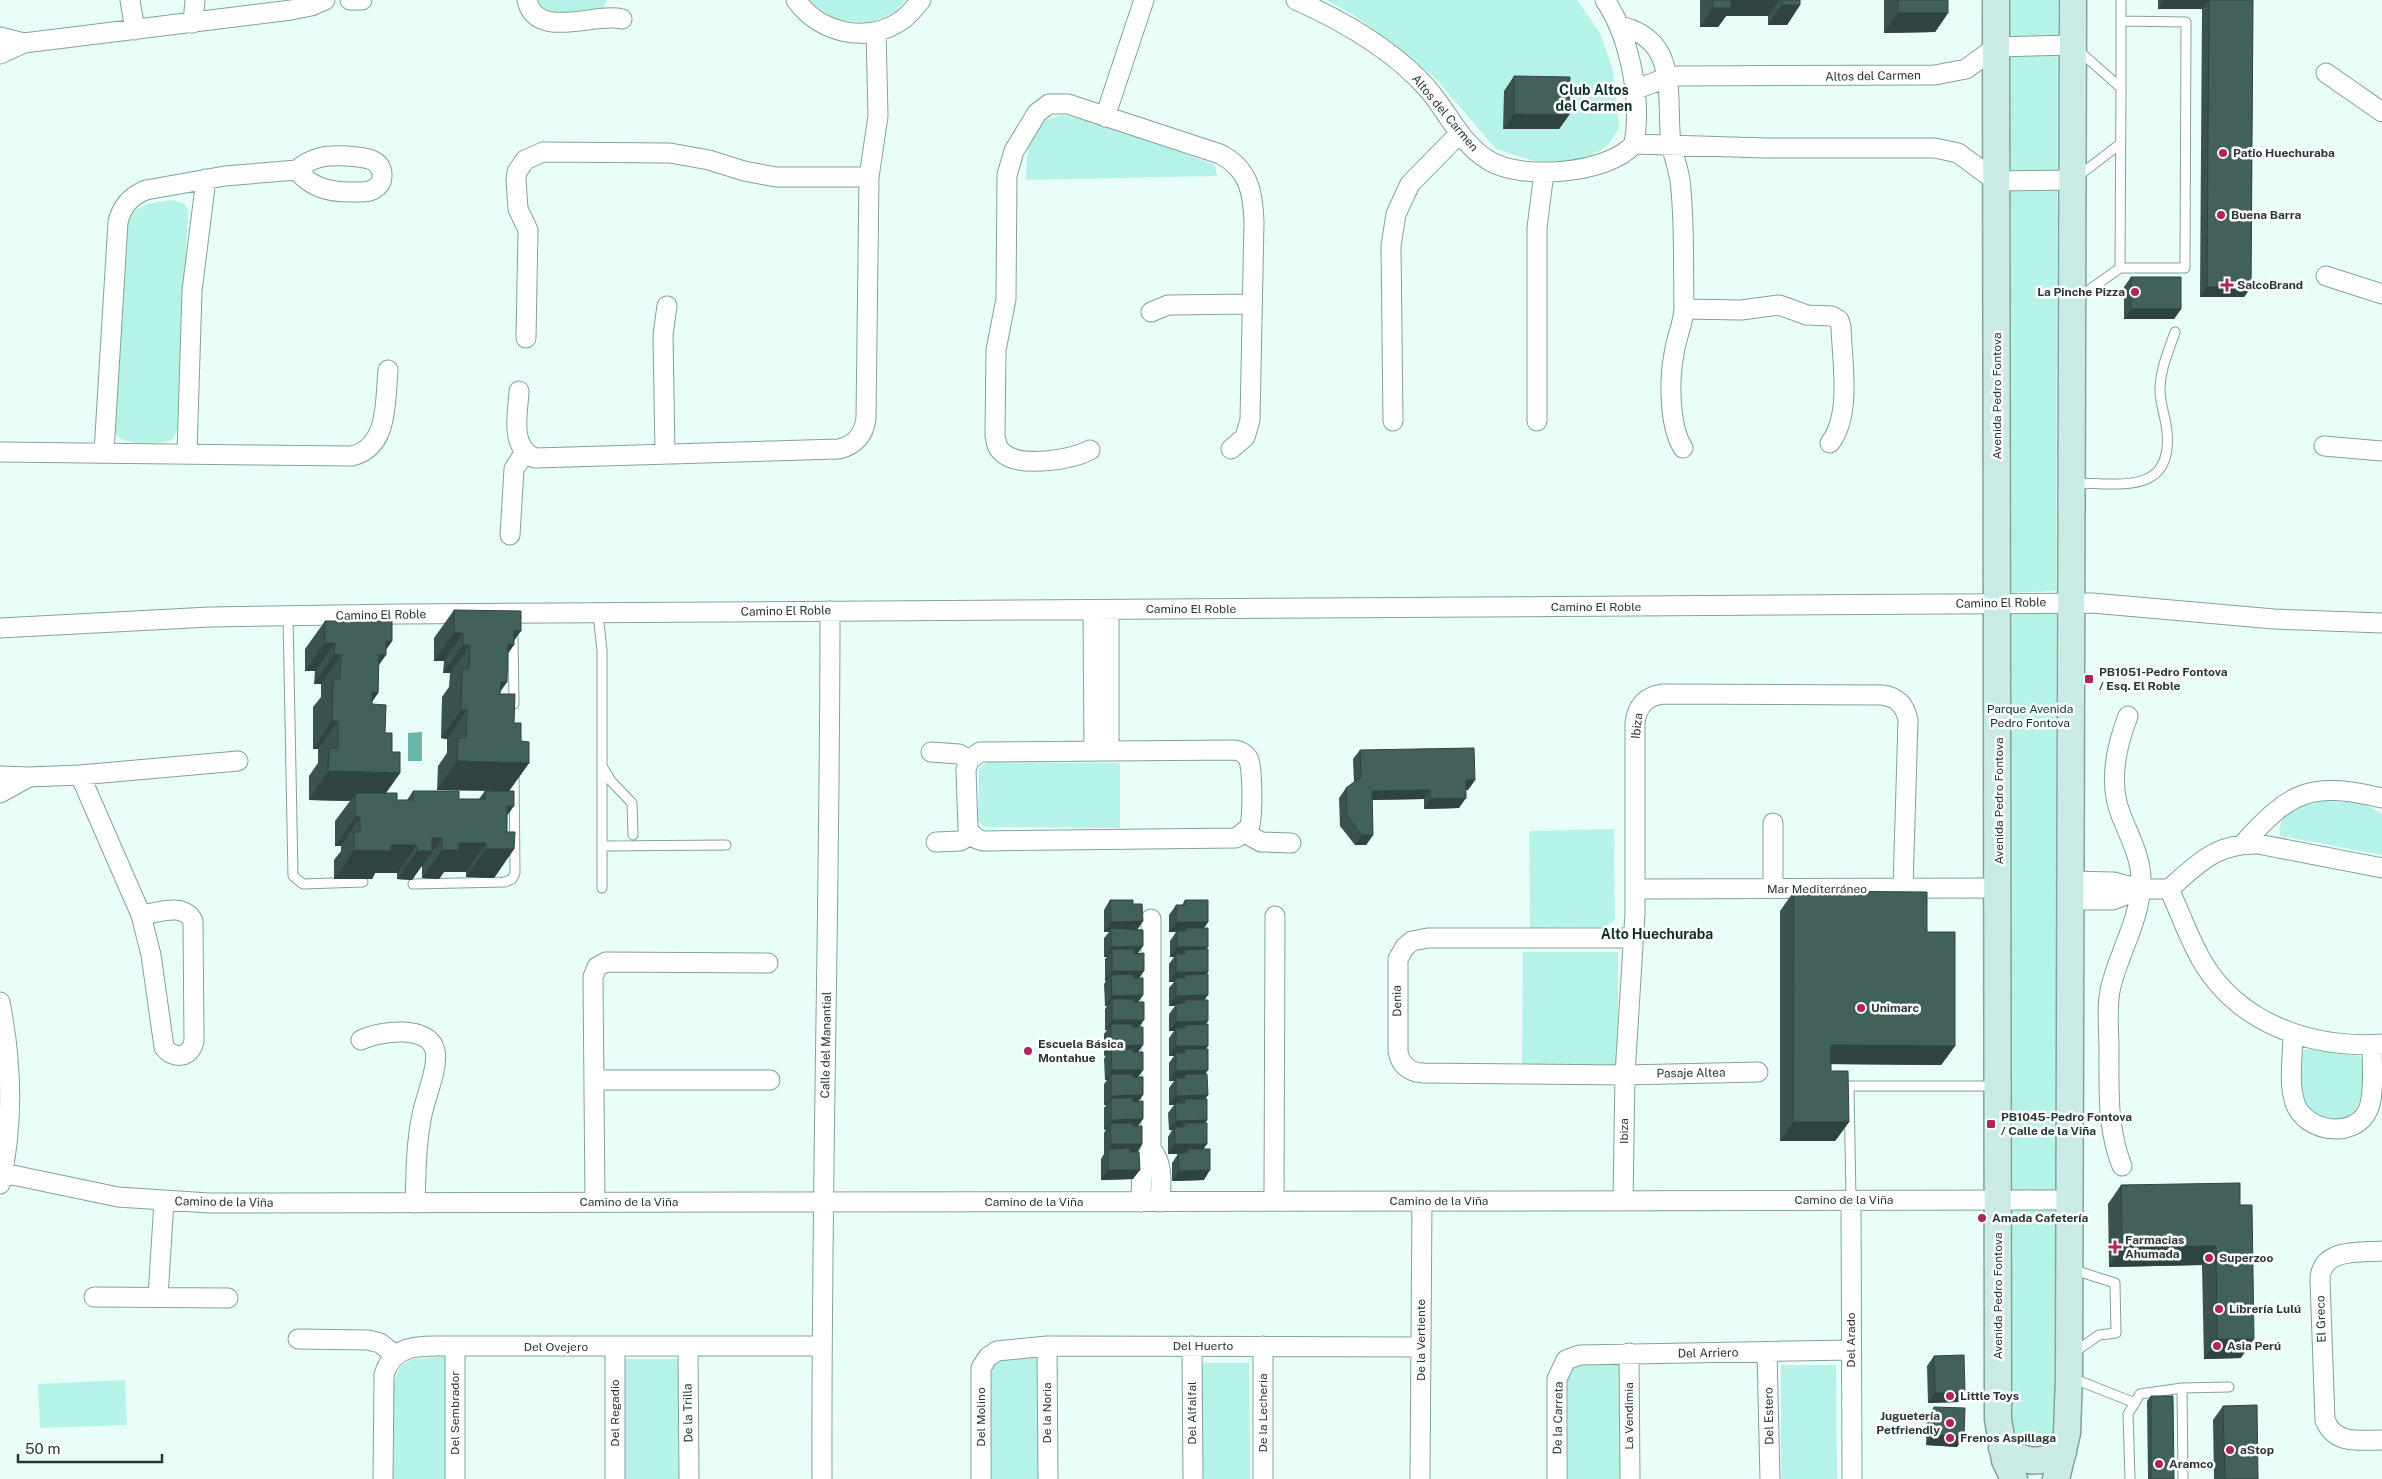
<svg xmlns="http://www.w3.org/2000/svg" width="2382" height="1479" font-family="'Public Sans',sans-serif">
  <rect width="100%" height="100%" fill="#e9fef9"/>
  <path fill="#b6f3e7" d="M535 0H606V1L601 12C580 13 548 21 535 0Z
    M809 0H905L895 12 869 23 830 19Z
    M1326 0H1577L1600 33 1613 70 1619 128 1608 145 1590 157 1564 162 1533 161 1496 149 1436 79 1398 47 1352 14Z
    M2004 0H2058L2056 591 2004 593Z
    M1061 115 1103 123 1215 165 1217 176 1026 180 1028 144 1041 122Z
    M174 200 185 204 188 211 178 427 174 438 169 441C155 444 122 446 115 433L127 220C138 202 155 203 174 200Z
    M2056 611V1436L2007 1443 2003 613Z
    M987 762 1120 763V828L985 827 978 821 979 769Z
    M2327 801 2363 803 2382 814V855L2280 836C2276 810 2308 802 2327 801Z
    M1614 829 1615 920 1606 927 1530 928 1529 831Z
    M1523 952H1618V1066H1522Z
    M2306 1049 2357 1055 2361 1057C2366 1074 2365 1106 2348 1116 2337 1121 2324 1119 2313 1116L2300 1096 2298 1053Z
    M449 1356 447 1479H391L392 1385 401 1366 412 1359Z
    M997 1357H1039L1040 1479H989L988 1369Z
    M620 1359H680V1479H621Z
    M1622 1361V1479H1565L1563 1380 1569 1366 1578 1363Z
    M1199 1363H1249L1250 1479H1200Z
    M1781 1365H1836L1837 1479H1781Z
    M125 1380 127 1425 40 1428 38 1384Z"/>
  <path fill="#64b7a9" d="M422 732V761H408V733Z"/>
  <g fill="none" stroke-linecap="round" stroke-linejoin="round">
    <defs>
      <path id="lane" d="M2121 21V0
        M2078 50 2121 88 2120 268H2185L2186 22 2121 21V88
        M2077 177 2120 144
        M2075 300 2120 268
        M2074 483C2118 483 2173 496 2167 432 2166 417 2159 402 2160 387 2161 367 2169 350 2175 332
        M598 614 602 650V888
        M288 616 293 876 303 884 363 882
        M513 635 514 704
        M602 766 611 781 632 803 633 835
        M602 846 726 845
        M413 884 505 882 512 879 515 873 514 772
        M1851 1200 1849 1086H1995
        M2071 1269 2115 1283 2116 1333 2099 1335 2073 1353
        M2072 1378 2135 1403
        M2182 1388 2183 1479
        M2130 1479 2128 1414 2140 1394 2182 1388 2229 1387"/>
      <path id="street" d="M130 0 135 30
        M350 0H362
        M527 0C536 41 595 12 622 19
        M796 0C820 34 868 44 902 20 910 14 915 7 921 0
        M1296 0C1343 21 1393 50 1427 88 1448 112 1460 143 1488 160 1520 181 1609 174 1634 144 1642 100 1630 37 1605 0
        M193 23 195 0
        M1619 26C1635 29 1648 36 1657 49 1674 75 1667 114 1671 143 1673 155 1678 167 1680 180 1685 222 1683 266 1684 309 1683 325 1676 338 1674 354 1669 380 1669 426 1683 448
        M0 37 24 43 291 10 311 6 325 0
        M0 54 24 43
        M2326 73 2382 112
        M1634 90 1666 78 1677 76 1935 75 1966 69 1996 47 2073 45
        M1105 117 1144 0
        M1634 144 1766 148H1935L1958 153 1996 181 2072 180
        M2326 276 2382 294
        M1684 309 1741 310 1779 305 1807 315 1832 316 1839 320 1841 327C1842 361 1852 415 1830 443
        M1151 312 1168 305 1252 304
        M526 338 528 230 518 209 516 179 517 172 525 160 543 152 670 153 709 160 744 171 776 177H869
        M519 391C518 414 509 447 535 458L839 449C855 445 864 435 866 418L869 177 878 116 876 32
        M1393 421 1391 246 1396 214 1410 184 1460 133
        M1537 421V228L1544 172
        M2324 446 2382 451
        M1090 450C1071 460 1019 468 1003 453 997 449 996 442 995 435L996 350 1006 299 1007 175 1014 151 1037 113 1049 104H1068L1220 154C1249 169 1253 192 1254 222L1250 420 1245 437 1231 449
        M0 452 352 456C389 447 385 401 388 370
        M104 452 118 222C122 205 131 196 146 190L225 176 297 170C313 156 327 155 347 156 361 157 383 157 382 177 382 182 379 186 374 189 368 193 358 192 351 192 329 192 311 188 297 170
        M187 453 192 291 206 179
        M665 454 663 335 667 306
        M510 535 514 469 525 452
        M1093 610 1094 751
        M1109 610V751
        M0 628 210 617 400 614 2092 603 2274 619 2382 623
        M1235 750C1240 751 1245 753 1248 758 1253 766 1253 819 1249 828L1236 838 983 841 977 839 968 830 966 770 969 760 980 752Z
        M931 752 959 754 969 760
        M80 775 141 915 151 955 164 1047C173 1060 191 1058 194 1041L193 921C184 902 158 913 141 915
        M0 776 29 777 80 775 238 761
        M0 793 29 777
        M1773 823V889
        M1245 833 1261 842 1291 843
        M936 842 960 841 971 835
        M2243 844C2291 791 2310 781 2382 798
        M2069 881 2113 882 2141 889H2169C2199 863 2216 843 2258 844L2382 868
        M1636 889 1999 888
        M2169 889C2180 912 2189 939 2202 961 2239 1024 2312 1049 2382 1044
        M2069 900H2113L2141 889
        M1634 938H1428L1412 941 1405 947 1398 959V1051C1400 1065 1409 1072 1423 1073L1625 1075 1758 1072
        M0 1002C12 1063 14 1124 0 1184
        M2293 1034C2293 1055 2288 1082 2295 1103 2305 1132 2354 1140 2368 1110 2375 1094 2372 1062 2372 1045
        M361 1040C379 1031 430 1024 435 1051 439 1067 425 1098 422 1115 416 1143 416 1173 415 1203
        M594 1080H770
        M1151 1149C1164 1164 1161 1183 1160 1202
        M2122 1166C2107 1129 2109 1090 2109 1050 2109 1029 2106 1006 2111 986 2120 950 2141 918 2141 880 2141 857 2129 836 2121 815 2108 783 2116 747 2128 716
        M3 1173 118 1197 209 1203 2069 1200
        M1851 1200 1852 1479
        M1274 1201 1275 916
        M1623 1201 1625 1075 1635 913V723C1637 706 1646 696 1663 694L1882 695C1897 697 1905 705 1908 720L1903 888
        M595 1202 593 977 597 967 606 962 768 963
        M1141 1202 1142 1167 1151 1149V919
        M2382 1251C2358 1253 2321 1248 2320 1280L2325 1420C2335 1445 2359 1440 2382 1440
        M94 1297 228 1298
        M158 1297 164 1201
        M298 1339 368 1340 380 1343 395 1355
        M688 1346 689 1479
        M1047 1346 1048 1479
        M1192 1346 1193 1479
        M1263 1346V1479
        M1767 1352 1770 1479
        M1629 1353 1630 1479
        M383 1479 384 1375C394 1340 426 1347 455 1346H821
        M455 1479V1346
        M615 1479V1347
        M822 1479C821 1190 830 900 830 611
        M981 1479V1368L988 1357 997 1351 1047 1346 1421 1347
        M1420 1479 1422 1201
        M1557 1479V1379L1566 1360 1580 1355 1851 1350"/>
      <path id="secondary" d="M1996 0 1998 1419 2005 1460 2014 1479
        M2002 1448C2025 1463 2038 1465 2063 1452
        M2056 1479 2067 1433 2069 1377 2073 0"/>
    </defs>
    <use href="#lane" stroke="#82a29c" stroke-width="11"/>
    <use href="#street" stroke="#82a29c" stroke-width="21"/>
    <use href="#secondary" stroke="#82a29c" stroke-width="29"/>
    <use href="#lane" stroke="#fff" stroke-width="9"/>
    <use href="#street" stroke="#fff" stroke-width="19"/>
    <use href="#secondary" stroke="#caeae6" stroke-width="26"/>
  </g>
  <path fill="#3a534e" d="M1700 0H1800V5L1787 25H1768V16H1726L1718 27H1700Z
    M1884 0H1948V13L1935 32 1884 33Z
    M2158 0H2253L2251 287 2244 297H2200L2202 9H2158Z
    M1514 76 1569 115 1559 129H1503L1504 91Z
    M2131 277 2181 309 2174 319H2124V287Z
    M454 610 514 640 507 654V682L500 691V694L514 723 529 763 509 791 437 790 438 766 447 753V739L441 738 442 697 449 687 450 673H443L444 661H434V638Z
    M325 621 392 641 386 650 379 665 378 693 372 702V704L385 733 400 773 386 793 397 800H407L413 791 459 799H479L485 791 507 816V832L514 849 494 878 466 877V872H444L439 879 422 878V866H421L412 880 397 879V873H375L372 879H334V860L341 851V846H335V821L350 801 309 800V776L318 763V749H313V707L321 697V684H314L315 671H305V649Z
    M1360 750 1475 780 1468 790H1466L1459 808 1424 809V799L1372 800 1373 835 1366 845H1355L1340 826 1339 798 1346 788 1354 782 1353 759Z
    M1794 891 1927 932 1955 1046 1941 1065 1831 1064V1071L1849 1122 1835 1141H1780V911Z
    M1110 900 1133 904 1143 921 1137 930 1139 978 1138 1052 1143 1070 1138 1077V1126L1142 1144 1137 1152 1133 1179 1101 1180V1159L1104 1154V1133L1106 1129 1104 1130V1108L1106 1105H1104V1084L1107 1080H1105L1104 1059 1106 1055 1104 1056V1034L1107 1030H1105V1009L1107 1006H1105L1104 984 1106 981H1105V959L1107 957H1104V938L1109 932H1104V910Z
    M1185 900 1208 922 1204 928 1208 972 1206 974 1205 1000 1208 1021 1206 1024 1208 1046 1206 1049V1074L1208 1095 1205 1099 1207 1120 1205 1123 1204 1149V1180L1172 1181V1163L1178 1154H1168V1137L1172 1130H1169L1168 1113 1174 1105H1169V1088L1174 1081H1169V1063L1174 1056H1169V1038L1174 1031H1169V1014L1175 1006H1169V988L1174 982H1169V964L1174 957H1170V941L1176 932H1169V915L1176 905H1182Z
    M2121 1185 2240 1205 2241 1358 2204 1359 2202 1265 2109 1267 2108 1204Z
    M1934 1356 1965 1393 1958 1402 1928 1403 1927 1366Z
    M2151 1396 2174 1479H2148L2147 1401Z
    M2223 1406 2258 1479H2214L2213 1420Z
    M1934 1407 1957 1447 1926 1445 1927 1416Z"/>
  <path fill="#2f4440" d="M1729 0H1779L1768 16H1726L1718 27H1700L1713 8Z
    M2164 0H2209L2202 9H2158Z
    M1782 5H1800L1787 25H1768Z
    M1898 13H1948L1935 32 1884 33Z
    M1514 114 1569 115 1559 129H1503Z
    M2207 287H2251L2244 297H2200Z
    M2131 309H2181L2174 319H2124Z
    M514 631H521L511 645H514L494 673Z
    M454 633H463L444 661H434Z
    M386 641H392L382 655H386L366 683Z
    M325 643H335L315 671H305Z
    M463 645H470L450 673H443Z
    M334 655H341L321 684H314Z
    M501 682H507L487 711Z
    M372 692 378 693 358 721Z
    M461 710H467L447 739 441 738Z
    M332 721H338L318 749H313Z
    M457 761 529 763 509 791 437 790Z
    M328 771 400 773 380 801 355 793 350 801 309 800Z
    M1466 780H1475L1468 790H1459Z
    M1430 790 1424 799 1365 800 1372 791Z
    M1466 798 1459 808 1424 809 1430 799Z
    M507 806H514L494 834Z
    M355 817H360L341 846H335Z
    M1362 835H1373L1366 845H1355Z
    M432 838H442L412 880 397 879 417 851Z
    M459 843H486L466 872H444L439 879 422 878 442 850Z
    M391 845H417L397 873H375L372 879H334L354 850Z
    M486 849H514L494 878 466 877Z
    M1143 921 1136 931 1111 928 1109 932H1104L1111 922Z
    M1176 922H1208L1201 932 1186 928 1183 932H1169Z
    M1143 946 1136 956 1112 949 1107 957H1104L1111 947Z
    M1177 947H1208L1201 956 1185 954V950L1180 957 1176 954 1174 957H1170Z
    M1112 971H1144L1137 981 1111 975 1106 981H1105Z
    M1176 972H1208L1201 981 1185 978V975L1180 982 1176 978 1174 982H1169Z
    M1143 995 1136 1005 1112 999 1107 1006H1105L1112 996Z
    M1208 995 1201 1005 1185 1003V1000L1181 1006 1176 1004 1175 1006H1169L1176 996Z
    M1112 1020H1144L1137 1030 1111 1024 1107 1030H1105Z
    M1208 1021 1201 1031 1185 1028V1025L1181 1031 1176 1028 1174 1031H1169L1176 1022Z
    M1143 1045 1136 1055 1111 1049 1106 1055 1104 1056 1111 1046Z
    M1831 1045 1955 1046 1941 1065 1818 1064Z
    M1176 1046H1208L1201 1056 1185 1053V1049L1181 1056 1176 1053 1174 1056H1169Z
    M1112 1070H1143L1136 1079 1111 1074 1107 1080H1105Z
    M1208 1070 1201 1080 1185 1078V1074L1180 1080 1176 1078 1174 1081H1169L1176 1071Z
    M1143 1095 1136 1105 1111 1098 1106 1105H1104L1111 1096Z
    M1208 1095 1201 1105 1185 1103 1184 1099 1180 1105 1175 1103 1174 1105H1169L1176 1096Z
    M1143 1119 1136 1129 1110 1123 1106 1129 1104 1130 1111 1120Z
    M1207 1120 1200 1130 1184 1127V1123L1179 1130 1175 1127 1172 1130H1169L1176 1121Z
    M1793 1122H1849L1835 1141H1780Z
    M1111 1144H1142L1136 1154 1108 1149Z
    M1175 1144H1207L1200 1154 1188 1153V1149L1184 1154 1178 1153V1154H1168Z
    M1108 1170H1140L1133 1179 1101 1180Z
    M1210 1170 1204 1180 1172 1181 1179 1171Z
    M2216 1246 2202 1265 2109 1267 2122 1247Z
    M2217 1339H2254L2241 1358 2204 1359Z
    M1935 1393H1965L1958 1402 1928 1403Z
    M1933 1435 1964 1437 1957 1447 1926 1445Z"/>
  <path fill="#43615b" stroke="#2f4440" d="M1713 0H1731V8H1713Z
    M1782 0H1800V5H1782Z
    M1898 0H1948V13H1898Z
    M2209 0H2253L2251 287H2207Z
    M1514 76 1570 77 1569 115 1514 114Z
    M2131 277H2181V309H2131Z
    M454 610 521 611V631H514V645L508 644 507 682H501L500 694H515L514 723H521V741L529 742V763L457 761 458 738H466L467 710H461L462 669H469L470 645H463V633H454Z
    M325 621H392V641H386V655H379L378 693 372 692V704L386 705 385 733H392V752H400V773L328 771 329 748H338V721H332L333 679H340L341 655H334L335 643H325Z
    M1474 748 1475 780H1466V798L1430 799V790L1372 791 1373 835H1362L1347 816 1346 788 1361 777 1360 750Z
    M413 791H459V799H485V791H514V806H507V832H515L514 849H486V843H459V850H442V838H432V851H417V845H391V851L354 850V832H360V817H355V793H397V800H413Z
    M1794 891 1927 892V932H1955V1046L1831 1045V1071H1848L1849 1122H1793Z
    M1110 900H1133V904H1142L1143 921 1111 922Z
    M1185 900H1208V922H1176V905H1185Z
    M1111 928 1143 930V946L1111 947Z
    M1186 928H1208V947H1177V931H1186Z
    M1112 949H1134V954L1144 953V971H1112Z
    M1208 949V972H1176V954H1185V950Z
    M1133 974 1134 978H1143V995L1112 996 1111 975Z
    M1208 974V995L1176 996V978H1185V975Z
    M1112 999H1134V1002H1144V1020H1112Z
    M1185 1000H1208V1021L1176 1022V1004L1185 1003Z
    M1111 1024H1133V1027H1143V1045L1111 1046Z
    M1208 1024V1046H1176V1028H1185V1025Z
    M1111 1049H1133L1134 1052H1143V1070H1112Z
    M1185 1049H1208V1070L1176 1071V1053H1185Z
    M1111 1074H1133V1077H1143V1095L1111 1096Z
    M1185 1074H1207L1208 1095 1176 1096V1078H1185Z
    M1111 1098H1133V1102L1143 1101V1119L1111 1120Z
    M1184 1099H1207V1120L1176 1121 1175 1103H1185Z
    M1110 1123H1133V1126H1142V1144H1111Z
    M1184 1123H1207V1144H1175V1127H1184Z
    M1130 1148V1152H1139L1140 1170H1108V1149Z
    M1188 1149H1210V1170L1179 1171 1178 1153H1188Z
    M2240 1183V1205H2252L2254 1339H2217L2216 1246 2122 1247 2121 1185Z
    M1964 1355 1965 1393H1935L1934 1356Z
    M2151 1396H2173L2174 1479H2151Z
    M2257 1405 2258 1479H2225L2223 1406Z
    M1934 1407 1965 1408 1964 1437 1933 1435Z"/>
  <g fill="#b0235d" stroke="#fff" stroke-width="2">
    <circle cx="2223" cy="153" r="5"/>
    <circle cx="2221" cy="215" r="5"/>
    <path d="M2224.5 277.5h5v5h5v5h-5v5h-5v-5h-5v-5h5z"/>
    <circle cx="2135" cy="292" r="5"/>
    <rect x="2084" y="674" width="10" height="10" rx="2.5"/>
    <circle cx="1861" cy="1008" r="5"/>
    <circle cx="1028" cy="1051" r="5"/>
    <rect x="1986" y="1119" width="10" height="10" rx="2.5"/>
    <circle cx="1982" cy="1218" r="5"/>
    <path d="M2112.5 1239.5h5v5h5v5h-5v5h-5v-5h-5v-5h5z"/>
    <circle cx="2209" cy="1258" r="5"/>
    <circle cx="2219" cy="1309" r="5"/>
    <circle cx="2217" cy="1346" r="5"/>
    <circle cx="1950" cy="1396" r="5"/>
    <circle cx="1950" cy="1423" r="5"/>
    <circle cx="1950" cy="1438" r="5"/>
    <circle cx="2230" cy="1450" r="5"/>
    <circle cx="2159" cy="1464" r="5"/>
  </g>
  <g text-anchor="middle" stroke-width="5" stroke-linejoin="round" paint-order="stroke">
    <g font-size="12" fill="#293734" stroke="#fff">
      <text transform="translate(1873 76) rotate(-1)" y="4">Altos del Carmen</text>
      <text transform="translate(1445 113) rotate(50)" y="4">Altos del Carmen</text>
      <text transform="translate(1997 396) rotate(-90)" y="4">Avenida Pedro Fontova</text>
      <text transform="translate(2001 603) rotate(-1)" y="4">Camino El Roble</text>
      <text x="1596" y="611">Camino El Roble</text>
      <text x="1191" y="613">Camino El Roble</text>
      <text transform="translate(786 611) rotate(-1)" y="4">Camino El Roble</text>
      <text transform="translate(381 615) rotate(-1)" y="4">Camino El Roble</text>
      <text transform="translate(1637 726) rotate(-84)" y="4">Ibiza</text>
      <text transform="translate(1999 801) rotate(-90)" y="4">Avenida Pedro Fontova</text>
      <text x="1817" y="893">Mar Mediterráneo</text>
      <text transform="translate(1397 1001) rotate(-91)" y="4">Denia</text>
      <text transform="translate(826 1045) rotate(-89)" y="4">Calle del Manantial</text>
      <text transform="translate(1691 1073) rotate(-1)" y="4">Pasaje Altea</text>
      <text transform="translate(1624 1131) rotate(-90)" y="4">Ibiza</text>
      <text x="1844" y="1204">Camino de la Viña</text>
      <text x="1439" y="1205">Camino de la Viña</text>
      <text transform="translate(224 1202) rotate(1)" y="4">Camino de la Viña</text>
      <text x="629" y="1206">Camino de la Viña</text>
      <text x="1034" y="1206">Camino de la Viña</text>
      <text transform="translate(1998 1296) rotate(-90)" y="4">Avenida Pedro Fontova</text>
      <text transform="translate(2321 1319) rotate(-92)" y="4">El Greco</text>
      <text transform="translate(1421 1340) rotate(-90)" y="4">De la Vertiente</text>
      <text transform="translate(1851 1340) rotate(-90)" y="4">Del Arado</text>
      <text x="1203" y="1350">Del Huerto</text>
      <text x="556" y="1351">Del Ovejero</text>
      <text transform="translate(1708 1353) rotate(-1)" y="4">Del Arriero</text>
      <text transform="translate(455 1413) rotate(-90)" y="4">Del Sembrador</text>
      <text transform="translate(615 1413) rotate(-90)" y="4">Del Regadio</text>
      <text transform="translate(688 1413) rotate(-91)" y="4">De la Trilla</text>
      <text transform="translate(1047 1413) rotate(-90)" y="4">De la Noria</text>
      <text transform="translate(1192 1413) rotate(-90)" y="4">Del Alfalfal</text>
      <text transform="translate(1263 1413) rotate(-90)" y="4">De la Lecheria</text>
      <text transform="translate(1629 1416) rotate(-90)" y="4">La Vendimia</text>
      <text transform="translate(1769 1416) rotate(-91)" y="4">Del Estero</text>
      <text transform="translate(981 1417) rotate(-90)" y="4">Del Molino</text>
      <text transform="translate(1558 1418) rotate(-89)" y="4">De la Carreta</text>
    </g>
    <g font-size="12" font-weight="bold" fill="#293734" stroke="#fff" text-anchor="start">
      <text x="2233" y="157">Patio Huechuraba</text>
      <text x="2231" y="219">Buena Barra</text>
      <text x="2237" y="289">SalcoBrand</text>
      <text x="2125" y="296" text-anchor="end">La Pinche Pizza</text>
      <text x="2099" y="676">PB1051-Pedro Fontova<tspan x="2099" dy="14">/ Esq. El Roble</tspan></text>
      <text x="1871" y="1012">Unimarc</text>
      <text x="1038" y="1048">Escuela Básica<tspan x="1038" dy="14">Montahue</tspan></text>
      <text x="2001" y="1121">PB1045-Pedro Fontova<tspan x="2001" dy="14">/ Calle de la Viña</tspan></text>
      <text x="1992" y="1222">Amada Cafetería</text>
      <text x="2125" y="1244">Farmacias<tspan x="2125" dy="14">Ahumada</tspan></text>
      <text x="2219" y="1262">Superzoo</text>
      <text x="2229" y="1313">Librería Lulú</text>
      <text x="2227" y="1350">Asia Perú</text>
      <text x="1960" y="1400">Little Toys</text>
      <text x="1940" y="1420" text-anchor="end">Juguetería<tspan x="1940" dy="14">Petfriendly</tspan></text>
      <text x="1960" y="1442">Frenos Aspillaga</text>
      <text x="2240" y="1454">aStop</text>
      <text x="2169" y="1468">Aramco</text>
    </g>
    <g font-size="12" fill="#07312c" stroke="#fff">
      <text x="2030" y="713">Parque Avenida<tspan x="2030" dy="14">Pedro Fontova</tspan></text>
    </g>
    <g font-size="14" font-weight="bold" fill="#112f2a" stroke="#fff">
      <text x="1594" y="95">Club Altos<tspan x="1594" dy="16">del Carmen</tspan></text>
      <text x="1657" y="939">Alto Huechuraba</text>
    </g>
  </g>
  <path d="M18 1454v8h144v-8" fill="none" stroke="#293734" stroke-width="2.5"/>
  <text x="25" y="1454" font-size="15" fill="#293734" stroke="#ffffff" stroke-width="4" paint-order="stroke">50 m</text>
</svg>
